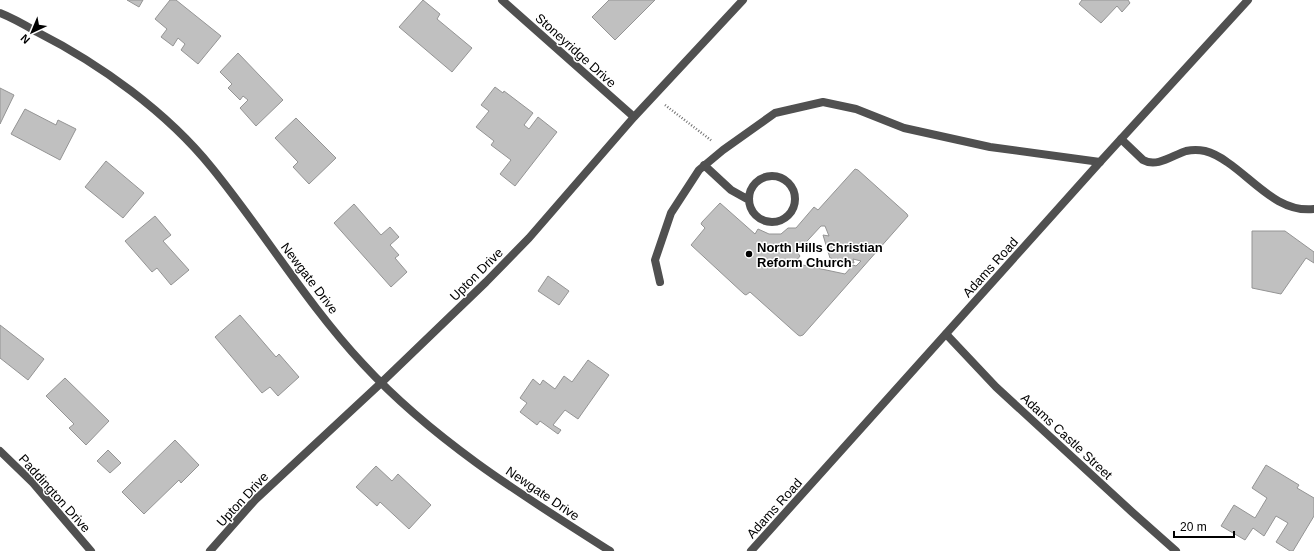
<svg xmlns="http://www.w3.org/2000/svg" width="1314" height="551" font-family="Helvetica,sans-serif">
  <rect width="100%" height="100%" fill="#fff"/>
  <path fill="#c0c0c0" stroke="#949494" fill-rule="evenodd" d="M127 0H143L139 7Z
    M170 0H176L221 36 198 64 181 50 185 44 178 38 173 46 161 37 167 29 155 19Z
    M423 0 440 14 437 19 472 48 452 72 399 27Z
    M609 0H655L615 40 592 17Z
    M1082 0H1128L1130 3 1122 12 1117 6 1101 23 1079 4Z
    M238 53 283 100 256 126 240 108 248 100 243 96 240 100 228 88 232 84 220 72Z
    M495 87 503 93 504 91 533 113 524 125 529 129 538 117 557 132 515 186 500 174 511 160 491 145 494 141 476 127 489 111 481 105Z
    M0 88 14 95 0 124Z
    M25 109 56 125 58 120 76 129 60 160 11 134Z
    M296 118 336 158 309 184 293 167 298 162 275 138Z
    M106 161 144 193 123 218 85 187Z
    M855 169 858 170 907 214 908 216 803 335 800 336 798 335 750 292 746 295 744 294 691 245 705 228 701 224 702 222 720 203 755 234 758 229 769 234H781L788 228H796L814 207 818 210ZM821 226H825L829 236 823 235 830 258 854 263 853 259 861 261 856 266 853 265 845 274 798 264 797 260 800 256 797 252Z
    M354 204 381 235 390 227 399 237 390 245 399 255 395 258 407 272 391 287 334 223Z
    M155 216 171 235 163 241 189 270 171 285 157 268 152 272 125 241Z
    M1252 231H1285L1314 252V263L1306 258 1281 294 1252 288Z
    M548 276 569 291 559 305 538 291Z
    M240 315 276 357 279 354 299 377 278 396 270 387 262 393 215 337Z
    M0 325 44 359 28 380 0 358Z
    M588 360 609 375 578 419 565 410 553 425 561 430 558 434 540 421 537 425 520 412 527 403 520 398 533 379 540 385 543 380 555 389 564 376 572 382Z
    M65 378 109 421 86 445 69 428 74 424 46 396Z
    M175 440 199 465 181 483 179 480 144 514 122 492Z
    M108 450 121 463 110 473 97 461Z
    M1266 465 1299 485 1297 488 1314 498V516L1293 551H1290L1276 542 1288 523 1276 516 1264 536 1253 528 1245 540 1221 526 1234 505 1255 518 1267 498 1252 488Z
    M376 466 392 481 398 474 431 505 409 529 380 502 377 506 356 487Z"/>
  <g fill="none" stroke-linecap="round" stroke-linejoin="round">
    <path stroke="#727272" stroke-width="2.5" stroke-dasharray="1 2" stroke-linecap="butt" d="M665 105 712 141"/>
    <path stroke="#505050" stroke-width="8" d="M1121 139 1143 160C1157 168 1173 155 1186 151 1191 150 1200 150 1205 151 1213 153 1220 157 1227 162 1254 180 1278 213 1314 209
      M704 165 731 190 749 200
      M749 199a23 23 0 1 1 46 0a23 23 0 1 1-46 0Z
      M660 282 655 260 671 213 699 170 723 150 775 113 823 102 856 109 904 128 990 147 1100 162"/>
    <path stroke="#505050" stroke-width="8" d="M502 0 634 117
      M0 13C13 18 25 25 37 32 100 64 167 112 212 168 264 232 307 304 363 364 433 440 523 496 610 551
      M946 334 996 387 1132 512 1176 551
      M0 451 33 483 91 551
      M210 551 255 500 381 383 486 282 529 238 634 117 743 0"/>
    <path stroke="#505050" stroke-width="8" d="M751 551 1100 162 1248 0"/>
  </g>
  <circle fill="#000" stroke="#fff" stroke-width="1.5" cx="749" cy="254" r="4"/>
  <g text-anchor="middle" stroke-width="3" stroke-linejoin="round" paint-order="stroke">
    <g font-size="13" fill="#000" stroke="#fff">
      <text transform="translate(576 50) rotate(42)" y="5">Stoneyridge Drive</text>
      <text transform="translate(990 267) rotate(-48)" y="5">Adams Road</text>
      <text transform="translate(476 274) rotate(-45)" y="5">Upton Drive</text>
      <text transform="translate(310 278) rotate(53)" y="5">Newgate Drive</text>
      <text transform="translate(1067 436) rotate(43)" y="5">Adams Castle Street</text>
      <text transform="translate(55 493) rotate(48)" y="5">Paddington Drive</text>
      <text transform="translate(543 493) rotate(34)" y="5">Newgate Drive</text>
      <text transform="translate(242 499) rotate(-47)" y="5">Upton Drive</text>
      <text transform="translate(774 508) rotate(-48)" y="5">Adams Road</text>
    </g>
    <g font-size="13" font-weight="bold" fill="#000" stroke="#fff" text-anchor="start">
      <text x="757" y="252">North Hills Christian<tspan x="757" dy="15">Reform Church</tspan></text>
    </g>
  </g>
  <g transform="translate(32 32) rotate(224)" stroke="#ffffff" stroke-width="3" paint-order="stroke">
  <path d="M0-3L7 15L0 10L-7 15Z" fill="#000000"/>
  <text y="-6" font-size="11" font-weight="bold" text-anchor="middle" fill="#000000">N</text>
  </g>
  <path d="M1174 531v6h60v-6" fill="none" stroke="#000000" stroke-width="2"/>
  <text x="1180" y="531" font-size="12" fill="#000000" stroke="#ffffff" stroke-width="3" paint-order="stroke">20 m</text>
</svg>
